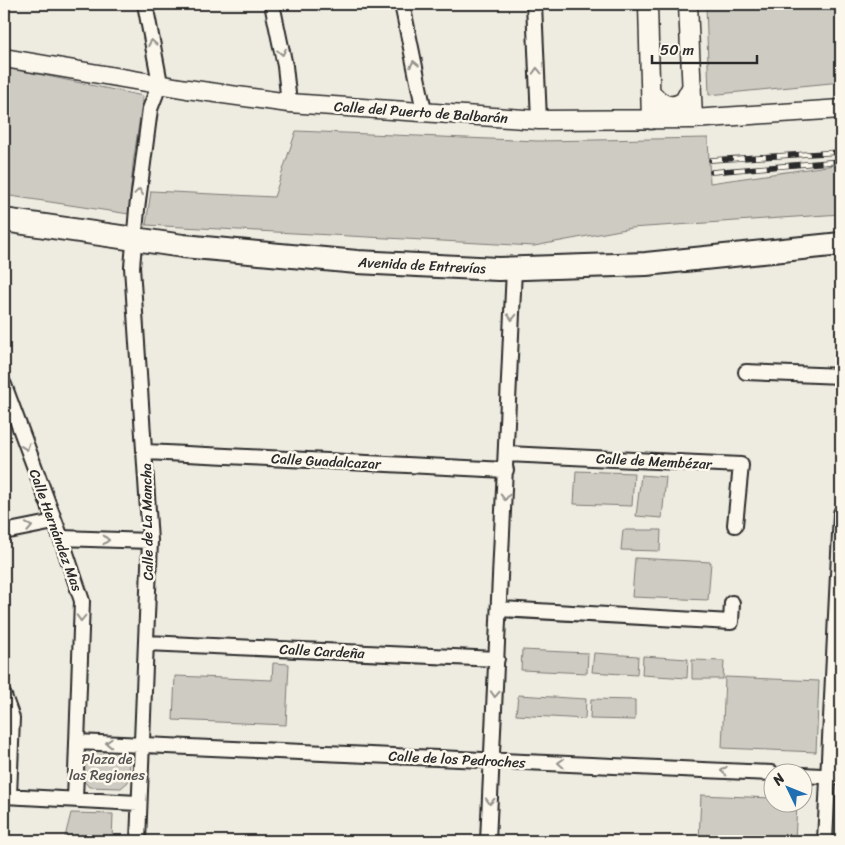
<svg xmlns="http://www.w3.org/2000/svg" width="845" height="845" font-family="Sriracha,sans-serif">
  <rect width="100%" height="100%" fill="#eeebe0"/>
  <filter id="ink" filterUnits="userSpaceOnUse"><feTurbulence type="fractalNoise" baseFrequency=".02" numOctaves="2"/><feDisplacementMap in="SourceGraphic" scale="10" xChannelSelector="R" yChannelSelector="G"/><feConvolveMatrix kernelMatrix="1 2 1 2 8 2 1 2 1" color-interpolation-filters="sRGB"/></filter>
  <g filter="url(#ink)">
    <path fill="#cecbc2" stroke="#7c7b76" d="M706 4H841V82L709 95Z
      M4 67 143 96 133 164 129 214 4 195Z
      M296 131 538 141 708 138 710 183 841 164V214L631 228 534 246 146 225 151 191 274 197Z
      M576 471 634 473 632 506 574 504Z
      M641 475 666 477 662 518 636 516Z
      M623 530H661L660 551 621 550Z
      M635 558 711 562 708 600 632 597Z
      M522 650 588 653 587 673 521 670Z
      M594 653 638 656 637 675 592 672Z
      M643 656 688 659 687 678 642 675Z
      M692 660 724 661 723 679H692Z
      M273 663 289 664 286 725 173 720 175 676 272 680Z
      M725 677 819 681 816 752 722 748Z
      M518 695 586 699 585 719 516 715Z
      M591 699 635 700V720L590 719Z
      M127 748 131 753 128 782 121 788 89 787 83 780 85 749Z
      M701 795 772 798V802L797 803 795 841H699Z
      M71 813 113 814 112 841H64Z"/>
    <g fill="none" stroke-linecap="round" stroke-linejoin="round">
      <defs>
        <path id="minor" d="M272 4 285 66 289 103
          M402 4 424 111
          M534 4 539 120
          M746 372 841 376
          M4 385 61 538 82 601 75 800
          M146 452 506 470
          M507 454 741 465 735 525
          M4 532 54 522
          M61 538 150 541
          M500 609 731 622 732 603
          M147 643 497 659
          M4 696 12 718 9 796
          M77 742 772 773
          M802 775 841 777
          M4 796 138 803
          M138 841 150 541 132 267 137 209 150 109 160 83 145 4
          M488 841 514 269
          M825 841 841 513"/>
        <path id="tertiary" d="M648 4 651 120
          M688 4 693 119
          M4 58 187 89 289 103 539 120 693 119 841 109
          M651 92C660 104 671 110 684 101L692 86"/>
        <path id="primary" d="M4 220 183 246 357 262 498 269 646 264 841 244"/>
      </defs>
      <use href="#minor" stroke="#2b2b2b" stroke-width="18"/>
      <use href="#tertiary" stroke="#2b2b2b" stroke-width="21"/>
      <use href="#primary" stroke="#2b2b2b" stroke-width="26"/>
      <use href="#minor" stroke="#fbf7ec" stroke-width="14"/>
      <use href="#tertiary" stroke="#fbf7ec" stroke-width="18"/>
      <use href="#primary" stroke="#fbf7ec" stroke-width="22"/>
      <defs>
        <path id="rail" d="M711 160 841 152
          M712 172 841 161"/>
      </defs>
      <use href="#rail" stroke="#2b2b2b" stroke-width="5.5"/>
      <use href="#rail" stroke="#fbf7ec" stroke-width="4" stroke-dasharray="11" stroke-linecap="butt"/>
    </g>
    <defs><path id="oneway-chevron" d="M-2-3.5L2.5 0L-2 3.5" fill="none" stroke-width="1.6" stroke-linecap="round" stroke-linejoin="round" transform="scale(1.25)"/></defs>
    <g stroke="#93918c">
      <use href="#oneway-chevron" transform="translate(152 43) rotate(-100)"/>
      <use href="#oneway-chevron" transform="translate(282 52) rotate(79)"/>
      <use href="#oneway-chevron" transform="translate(414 64) rotate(-101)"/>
      <use href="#oneway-chevron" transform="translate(537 71) rotate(-92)"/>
      <use href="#oneway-chevron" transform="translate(139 192) rotate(-82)"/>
      <use href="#oneway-chevron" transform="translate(512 317) rotate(92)"/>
      <use href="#oneway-chevron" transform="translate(26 447) rotate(70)"/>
      <use href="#oneway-chevron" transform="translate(505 497) rotate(92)"/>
      <use href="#oneway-chevron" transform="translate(29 527) rotate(-11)"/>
      <use href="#oneway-chevron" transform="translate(106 540) rotate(2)"/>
      <use href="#oneway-chevron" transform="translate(81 618) rotate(92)"/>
      <use href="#oneway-chevron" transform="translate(495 694) rotate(93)"/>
      <use href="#oneway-chevron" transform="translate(109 743) rotate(-178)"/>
      <use href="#oneway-chevron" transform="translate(561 763) rotate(-177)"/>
      <use href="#oneway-chevron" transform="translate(724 771) rotate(-177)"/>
      <use href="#oneway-chevron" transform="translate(490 801) rotate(93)"/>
    </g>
  </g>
  <g text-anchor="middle" stroke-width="5" stroke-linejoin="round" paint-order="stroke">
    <g font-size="14" fill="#2b2b2b" stroke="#fbf7ec">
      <text transform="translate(421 112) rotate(4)" y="5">Calle del Puerto de Balbarán</text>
      <text transform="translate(422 265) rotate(3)" y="5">Avenida de Entrevías</text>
      <text transform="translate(326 461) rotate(3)" y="5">Calle Guadalcazar</text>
      <text transform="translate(654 461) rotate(3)" y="5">Calle de Membézar</text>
      <text transform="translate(147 522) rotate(-91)" y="5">Calle de La Mancha</text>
      <text transform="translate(56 530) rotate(70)" y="5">Calle Hernández Mas</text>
      <text transform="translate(322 651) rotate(3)" y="5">Calle Cardeña</text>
      <text transform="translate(457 759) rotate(3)" y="5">Calle de los Pedroches</text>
    </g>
    <g font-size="14" fill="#545351" stroke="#fbf7ec">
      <text x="107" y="764">Plaza de<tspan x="107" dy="16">las Regiones</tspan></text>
    </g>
  </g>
  <rect width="845" height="845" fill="none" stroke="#fbf7ec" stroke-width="20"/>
  <rect x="10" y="10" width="825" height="825" fill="none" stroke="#2b2b2b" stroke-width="2" filter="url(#ink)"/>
  <g transform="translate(788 788) rotate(313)"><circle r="24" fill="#fbf7ec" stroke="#a8a59f"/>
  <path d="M0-4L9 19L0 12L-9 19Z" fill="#1f6fb2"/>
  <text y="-8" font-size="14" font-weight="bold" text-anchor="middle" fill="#2b2b2b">N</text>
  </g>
  <path d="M652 55v8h105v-8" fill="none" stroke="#2b2b2b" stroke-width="2.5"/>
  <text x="660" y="55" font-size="15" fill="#2b2b2b" stroke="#fbf7ec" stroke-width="4" paint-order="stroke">50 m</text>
</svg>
